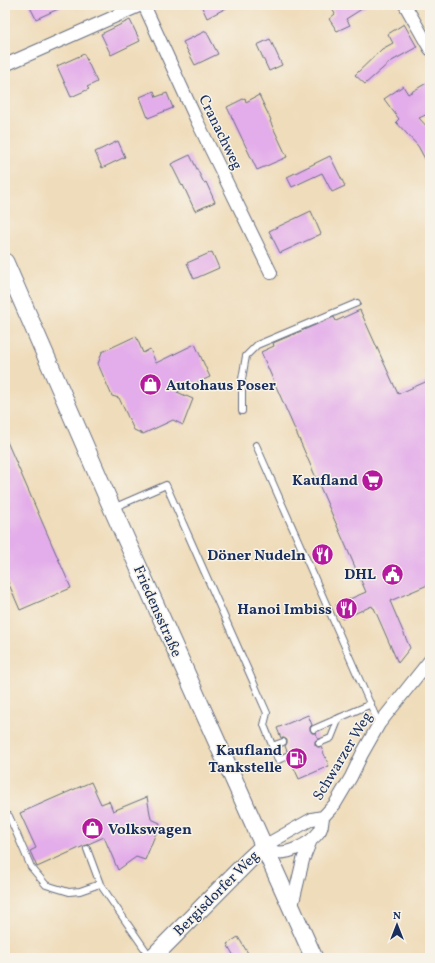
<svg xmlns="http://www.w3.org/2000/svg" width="435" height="963" font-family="Vollkorn,serif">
  <rect width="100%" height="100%" fill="#f7f3e8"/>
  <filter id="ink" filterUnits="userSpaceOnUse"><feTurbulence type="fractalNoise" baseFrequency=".025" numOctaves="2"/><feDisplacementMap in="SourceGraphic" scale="8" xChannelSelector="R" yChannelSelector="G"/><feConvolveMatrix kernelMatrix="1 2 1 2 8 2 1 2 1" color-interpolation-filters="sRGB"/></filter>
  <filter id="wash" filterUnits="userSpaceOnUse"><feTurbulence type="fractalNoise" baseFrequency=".012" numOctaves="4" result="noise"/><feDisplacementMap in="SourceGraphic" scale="16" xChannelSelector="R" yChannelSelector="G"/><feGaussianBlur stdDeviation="0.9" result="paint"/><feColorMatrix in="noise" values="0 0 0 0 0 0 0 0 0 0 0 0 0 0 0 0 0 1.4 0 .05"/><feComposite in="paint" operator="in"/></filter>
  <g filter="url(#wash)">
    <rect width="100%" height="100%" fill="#efdcba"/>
    <g id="blocks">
      <path fill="#e3acea" d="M29 5H67L36 19Z
        M201 5H232L207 18Z
        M330 5H368L346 19 350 25 337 31 329 19 335 14Z
        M130 20 140 41 111 55 101 34Z
        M404 24 417 47 390 62 365 84 355 75 382 49 393 43 388 34Z
        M206 31 218 54 195 65 183 42Z
        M270 39 282 65 269 71 257 45Z
        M84 54 97 82 87 87 89 89 71 97 57 66Z
        M430 81V113L419 118 430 130V168L418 146 396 122 399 119 384 99 403 86 408 94Z
        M154 91 156 97 167 93 173 108 148 118 140 97Z
        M259 95 271 120 270 121 287 157 257 170 227 107 245 98 246 102Z
        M118 141 125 157 102 168 95 152Z
        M190 155 204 183 206 182 215 202 195 211 183 185 182 186 171 164Z
        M330 156 345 186 332 192 322 173 292 187 287 177Z
        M311 211 321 234 280 253 269 231Z
        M212 252 219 268 194 279 187 263Z
        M360 310 398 394 430 380V584L390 601 410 648 398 663 374 608H373L372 606 342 619 336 605 366 592 261 352 274 346 273 343 334 317 336 321Z
        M136 336 143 353 150 349 156 363 195 344 210 377 177 392 193 399 183 425 173 420 143 434 134 430 119 398 112 396 98 364 102 352Z
        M5 437 71 588 20 610 5 575Z
        M308 715 312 725 310 727V730L312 733H316L318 739 315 741V745L318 747H321L329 766 299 779 290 759 293 757V754L291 751H287L285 746 287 743V740L284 738H281L277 728Z
        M91 782 101 804 109 801 113 811 147 797 151 819 160 823 145 860 136 857 118 870 104 837 37 867 30 851 36 848 20 813Z
        M238 937 251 958H235L227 944Z"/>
    </g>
  </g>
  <g filter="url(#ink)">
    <use href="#blocks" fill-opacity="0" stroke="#656c7e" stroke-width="1"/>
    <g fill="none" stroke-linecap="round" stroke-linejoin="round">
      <defs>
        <path id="lane" d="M242 411V379L246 356 257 345 357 303
          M256 445 379 724
          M113 508 166 485 267 713 264 725 278 760 289 755
          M314 729 371 704
          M319 743 331 738 339 718
          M272 746 283 742
          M9 816 31 867 46 885 69 892 80 891 100 884
          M87 849 100 884 151 958"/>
        <path id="street" d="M144 5 197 121 271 273
          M405 5 430 49
          M5 65 141 5
          M323 817C322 822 323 827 319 832 311 843 286 857 272 851 269 850 266 847 264 846L312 819 323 817 335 804 351 777 362 754 379 724 430 660
          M292 906 303 860 311 840"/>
        <path id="secondary" d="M5 262 112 508 314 958
          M152 958 249 860 264 846"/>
      </defs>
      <use href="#lane" stroke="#656c7e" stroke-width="8"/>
      <use href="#street" stroke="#656c7e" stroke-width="14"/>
      <use href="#secondary" stroke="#656c7e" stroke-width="19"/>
      <use href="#lane" stroke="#fff" stroke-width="6"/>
      <use href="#street" stroke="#fff" stroke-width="12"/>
      <use href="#secondary" stroke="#fff" stroke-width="17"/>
    </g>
  </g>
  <defs>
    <symbol id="shop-disc" viewBox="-11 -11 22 22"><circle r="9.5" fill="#b5179e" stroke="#f7f3e8"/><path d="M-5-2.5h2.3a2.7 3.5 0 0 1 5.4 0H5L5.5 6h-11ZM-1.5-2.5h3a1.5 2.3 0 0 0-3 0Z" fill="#fff"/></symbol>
    <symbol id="supermarket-disc" viewBox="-11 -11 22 22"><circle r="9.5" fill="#b5179e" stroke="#f7f3e8"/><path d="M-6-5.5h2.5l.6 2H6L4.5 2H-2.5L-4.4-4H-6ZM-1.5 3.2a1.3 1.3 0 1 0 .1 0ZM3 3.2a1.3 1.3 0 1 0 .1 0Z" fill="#fff"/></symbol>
    <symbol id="restaurant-disc" viewBox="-11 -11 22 22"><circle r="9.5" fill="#b5179e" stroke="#f7f3e8"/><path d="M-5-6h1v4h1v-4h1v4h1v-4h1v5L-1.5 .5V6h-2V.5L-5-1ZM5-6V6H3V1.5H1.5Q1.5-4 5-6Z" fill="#fff"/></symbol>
    <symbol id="civic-disc" viewBox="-11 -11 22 22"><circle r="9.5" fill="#b5179e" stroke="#f7f3e8"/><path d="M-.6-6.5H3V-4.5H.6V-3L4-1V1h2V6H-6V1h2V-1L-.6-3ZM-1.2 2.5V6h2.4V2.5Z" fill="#fff"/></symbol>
    <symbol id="fuel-disc" viewBox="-11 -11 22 22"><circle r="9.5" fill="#b5179e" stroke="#f7f3e8"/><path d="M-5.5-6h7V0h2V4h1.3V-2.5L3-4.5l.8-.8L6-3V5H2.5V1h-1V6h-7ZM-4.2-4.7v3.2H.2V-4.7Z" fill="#fff"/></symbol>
  </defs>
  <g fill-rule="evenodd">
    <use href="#shop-disc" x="138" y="372" width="25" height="25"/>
    <use href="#supermarket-disc" x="360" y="468" width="25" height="25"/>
    <use href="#restaurant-disc" x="310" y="542" width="25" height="25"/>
    <use href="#civic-disc" x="380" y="562" width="25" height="25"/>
    <use href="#restaurant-disc" x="334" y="596" width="25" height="25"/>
    <use href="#fuel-disc" x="284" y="746" width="25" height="25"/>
    <use href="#shop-disc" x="80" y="816" width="25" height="25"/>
  </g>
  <g text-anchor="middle" stroke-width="3" stroke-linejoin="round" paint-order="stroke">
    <g font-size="15" fill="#1b2f5e" stroke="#f7f3e8">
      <text transform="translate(221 132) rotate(64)" y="5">Cranachweg</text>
      <text transform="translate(158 611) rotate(66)" y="5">Friedensstraße</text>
      <text transform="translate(342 756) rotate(-59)" y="5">Schwarzer Weg</text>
      <text transform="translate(216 893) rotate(-45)" y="5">Bergisdorfer Weg</text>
    </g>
    <g font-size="15" font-weight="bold" fill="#1b2f5e" stroke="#f7f3e8" text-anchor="end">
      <text x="166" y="390" text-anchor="start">Autohaus Poser</text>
      <text x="358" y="485">Kaufland</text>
      <text x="306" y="560">Döner Nudeln</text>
      <text x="376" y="579">DHL</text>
      <text x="332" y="614">Hanoi Imbiss</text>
      <text x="282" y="755">Kaufland<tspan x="282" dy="17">Tankstelle</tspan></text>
      <text x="108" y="834" text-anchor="start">Volkswagen</text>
    </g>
  </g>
  <rect width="435" height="963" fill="none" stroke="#f7f3e8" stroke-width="20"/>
  <g transform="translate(397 925)" stroke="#f7f3e8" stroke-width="3" paint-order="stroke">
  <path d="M0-3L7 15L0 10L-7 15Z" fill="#1b2f5e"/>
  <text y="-6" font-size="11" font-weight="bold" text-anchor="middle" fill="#1b2f5e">N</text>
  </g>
</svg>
